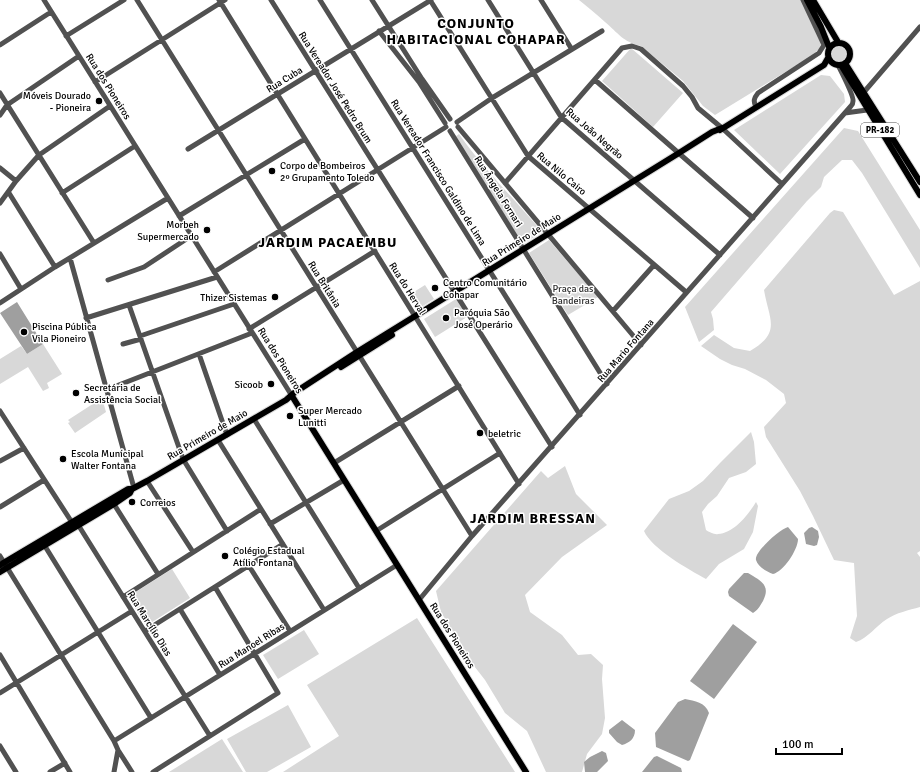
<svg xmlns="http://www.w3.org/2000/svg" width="920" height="772" font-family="Signika,sans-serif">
  <rect width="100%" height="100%" fill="#fff"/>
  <path fill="#d8d8d8" d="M579 0H801L821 44 819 49 810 57 715 115 703 106 683 81 641 46C623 42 618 33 605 22 597 15 588 7 579 0Z
    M831 54a8 8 0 1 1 16 0a8 8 0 1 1-16 0Z
    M631 48 683 93 653 127 602 81Z
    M821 75 830 76 844 94 845 102 780 174 734 130Z
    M844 128 858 131 920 230V268L862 173 852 160H842L824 177 821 187 807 201 711 312 713 319 714 330 699 342 685 307Z
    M459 134C484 170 515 199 542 232L523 244 455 137Z
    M834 210 843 212 894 295 920 281V551L917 553 920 557V607C909 610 896 613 887 619 876 626 868 638 856 642L850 638 857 616 854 563 834 560 813 516 800 491 766 437 764 427 786 403 784 394 766 380 745 369 732 365 720 359 701 346 714 335 734 348 750 351C782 332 769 320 764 290L830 213Z
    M549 240 598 297 568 315 529 253Z
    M425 285 434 299 418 309 409 295Z
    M456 299 467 317 435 337 424 319Z
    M43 344 62 374 47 383 49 388 43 391 28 367 0 384V359L21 346 27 354Z
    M102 398 106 412 75 433 68 423 70 422 68 420Z
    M751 432 754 442 756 464 746 472 729 478 717 496 708 504 702 512 706 530C709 532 715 535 718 534 734 533 748 515 756 502L758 506 753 532 744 549 719 564 706 579C688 569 652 549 644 531L669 499 689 491 703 481 720 463Z
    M565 466 576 494 607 525 562 557 525 595 530 612 562 635 578 655 591 654 603 665 602 679 605 718 602 734 587 754 582 772H546L527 731 505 713 485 680 471 662 441 612 436 591 541 471 548 478Z
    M172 569 190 598 146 626 128 597Z
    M417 618 515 772H283L339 736 307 685Z
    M304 630 319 654 278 679 263 655Z
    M288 705 311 747 267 772H246L227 739Z
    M222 739 243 772H169Z"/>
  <path fill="#9f9f9f" d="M17 302 43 344 27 354 0 313Z
    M788 527 798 539C798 550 783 572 773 574 767 572 758 567 756 560 754 552 780 529 788 527Z
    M812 527 818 531 819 537 817 545 814 546 806 544 804 533 809 528Z
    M744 573H748C761 581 771 585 763 601 760 606 758 610 753 613L729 596 728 592 729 589Z
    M733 624 757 642 714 699 690 681Z
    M685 699C695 701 705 702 709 713L690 760 688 761 656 747 655 733 678 702Z
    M622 720 635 730C635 739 629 743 622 745L617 742 609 733V730Z
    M602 751 606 753 608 761 597 772H585L584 762 590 757Z
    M657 756 681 768 682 772H642L654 757Z"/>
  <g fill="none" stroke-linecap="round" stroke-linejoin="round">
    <defs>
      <path id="major" d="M807 0 821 27 829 47
        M813 0 838 42
        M828 54a11 11 0 1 1 22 0a11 11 0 1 1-22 0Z
        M845 63 920 182
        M841 65 920 195
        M720 130 824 65 828 58
        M341 367 392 335
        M292 396 526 772
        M0 565 128 489H132L147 481 286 400 294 393 357 352 679 153 712 132 722 128
        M0 572 114 504 130 493 132 489"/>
    </defs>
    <use href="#major" stroke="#dbdbdb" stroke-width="8"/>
    <path stroke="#515151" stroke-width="5" d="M44 0 292 396
      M137 0 472 536
      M219 0 519 484
      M271 0 552 447
      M320 0 580 415
      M372 0 422 79 450 119
      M430 0 528 156 686 292
      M488 0 561 117 720 255
      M541 0 571 48
      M379 31 419 82 445 123
      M66 36 124 0
      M0 45 51 12
      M595 80 753 218
      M95 82 225 0
      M864 92 920 27
      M0 93 94 243
      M756 107C753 101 754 98 758 93L819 53 824 45 803 0
      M845 113 867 110
      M0 115 7 105 79 56
      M457 122 492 98 602 31
      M458 127 641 345
      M450 131 607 384
      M188 149 431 0
      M0 168 16 181
      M505 183 622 48 632 46 641 49 683 86 692 97 698 108 722 128 782 184
      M9 193 55 267
      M62 193 135 146
      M0 203 16 181 39 155 110 106
      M179 216 305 139
      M0 254 21 289
      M70 258 134 488
      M214 272 446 127
      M108 280 144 267 191 236
      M0 303 55 267 168 198
      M129 305 183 459 227 531
      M613 311 654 265
      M86 318 217 277
      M249 329 375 251
      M140 336 234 304
      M123 344 141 339
      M199 354 227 435
      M106 390 252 333
      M0 411 73 524
      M254 419 359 588
      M218 440 324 610
      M0 461 24 448
      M334 463 459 386
      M147 481 193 552
      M112 501 158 574
      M0 507 44 480
      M77 523 210 736
      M270 524 344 480
      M376 531 500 453
      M43 543 151 718
      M0 556 114 741 118 750 132 772
      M249 566 290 631
      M123 597 261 509
      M419 600 472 536 851 106C852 105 853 103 853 101 854 96 841 71 838 65
      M180 609 220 675
      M145 631 283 544
      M0 655 70 772
      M0 693 132 611
      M114 741 397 565
      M0 746 16 772
      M50 772 65 763
      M114 772 118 750
      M153 772 278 693 215 587"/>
    <use href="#major" stroke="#000" stroke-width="6"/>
  </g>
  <g fill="#000" stroke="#fff" stroke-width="1.5">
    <circle cx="99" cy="101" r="4"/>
    <circle cx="272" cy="171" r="4"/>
    <circle cx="207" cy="230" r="4"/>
    <circle cx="435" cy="288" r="4"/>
    <circle cx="275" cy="297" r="4"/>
    <circle cx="446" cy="318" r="4"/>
    <circle cx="24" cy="332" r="4"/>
    <circle cx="271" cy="384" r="4"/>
    <circle cx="76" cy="393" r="4"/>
    <circle cx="290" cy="416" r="4"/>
    <circle cx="480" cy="433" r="4"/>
    <circle cx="63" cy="459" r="4"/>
    <circle cx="132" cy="502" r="4"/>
    <circle cx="225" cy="556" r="4"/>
  </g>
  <g text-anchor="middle" stroke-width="3" stroke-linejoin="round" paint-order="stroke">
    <rect fill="#fff" stroke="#4c4c4c" stroke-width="1" x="861" y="123" width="38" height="14" rx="3"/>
    <g font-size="9" font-weight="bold" fill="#000">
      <text x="880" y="133">PR-182</text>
    </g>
    <g font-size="10" fill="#000" stroke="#fff">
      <text transform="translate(284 79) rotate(-32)" y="4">Rua Cuba</text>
      <text transform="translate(109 86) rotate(58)" y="4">Rua dos Pioneiros</text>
      <text transform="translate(336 87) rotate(58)" y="4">Rua Vereador José Pedro Brum</text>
      <text transform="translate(595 133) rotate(41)" y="4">Rua João Negrão</text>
      <text transform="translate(439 172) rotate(58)" y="4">Rua Vereador Francisco Galdino de Lima</text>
      <text transform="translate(562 173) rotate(40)" y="4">Rua Nilo Cairo</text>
      <text transform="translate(499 191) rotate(58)" y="4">Rua Ângela Fornari</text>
      <text transform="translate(521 239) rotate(-32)" y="4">Rua Primeiro de Maio</text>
      <text transform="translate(325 284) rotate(58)" y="4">Rua Britânia</text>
      <text transform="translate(408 288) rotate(58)" y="4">Rua do Herval</text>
      <text transform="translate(625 350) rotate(-49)" y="4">Rua Mario Fontana</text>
      <text transform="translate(281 360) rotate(58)" y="4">Rua dos Pioneiros</text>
      <text transform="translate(207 434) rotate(-30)" y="4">Rua Primeiro de Maio</text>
      <text transform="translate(150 623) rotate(58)" y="4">Rua Marcílio Dias</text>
      <text transform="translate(453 635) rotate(58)" y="4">Rua dos Pioneiros</text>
      <text transform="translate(251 645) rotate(-32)" y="4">Rua Manoel Ribas</text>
    </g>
    <g font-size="10" fill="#000" stroke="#fff" text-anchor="start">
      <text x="91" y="99" text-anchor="end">Móveis Dourado<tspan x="91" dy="12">- Pioneira</tspan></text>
      <text x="280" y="169">Corpo de Bombeiros<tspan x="280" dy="12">2º Grupamento Toledo</tspan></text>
      <text x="199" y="228" text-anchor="end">Morbeh<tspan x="199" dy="12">Supermercado</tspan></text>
      <text x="443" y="286">Centro Comunitário<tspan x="443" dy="12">Cohapar</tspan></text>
      <text x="267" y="301" text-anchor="end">Thizer Sistemas</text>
      <text x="454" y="316">Paróquia São<tspan x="454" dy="12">José Operário</tspan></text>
      <text x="32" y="330">Piscina Pública<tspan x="32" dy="12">Vila Pioneiro</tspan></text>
      <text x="263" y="388" text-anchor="end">Sicoob</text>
      <text x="84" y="391">Secretária de<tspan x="84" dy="12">Assistência Social</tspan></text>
      <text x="298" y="414">Super Mercado<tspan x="298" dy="12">Lunitti</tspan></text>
      <text x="488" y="437">beletric</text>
      <text x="71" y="457">Escola Munícipal<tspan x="71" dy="12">Walter Fontana</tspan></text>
      <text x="140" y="506">Correios</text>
      <text x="233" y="554">Colégio Estadual<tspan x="233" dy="12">Atílio Fontana</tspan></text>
    </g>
    <g font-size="10" fill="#2f2f2f" stroke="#fff">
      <text x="573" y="292">Praça das<tspan x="573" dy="12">Bandeiras</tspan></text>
    </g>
    <g font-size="14" font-weight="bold" letter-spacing="1" fill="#000" stroke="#fff">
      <text x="476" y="28">CONJUNTO<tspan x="476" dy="16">HABITACIONAL COHAPAR</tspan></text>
      <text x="328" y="247">JARDIM PACAEMBU</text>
      <text x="533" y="523">JARDIM BRESSAN</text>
    </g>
  </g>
  <path d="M776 748v6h66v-6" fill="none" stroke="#000000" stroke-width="2"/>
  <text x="782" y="748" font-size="12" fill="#000000" stroke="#ffffff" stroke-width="3" paint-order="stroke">100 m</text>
</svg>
